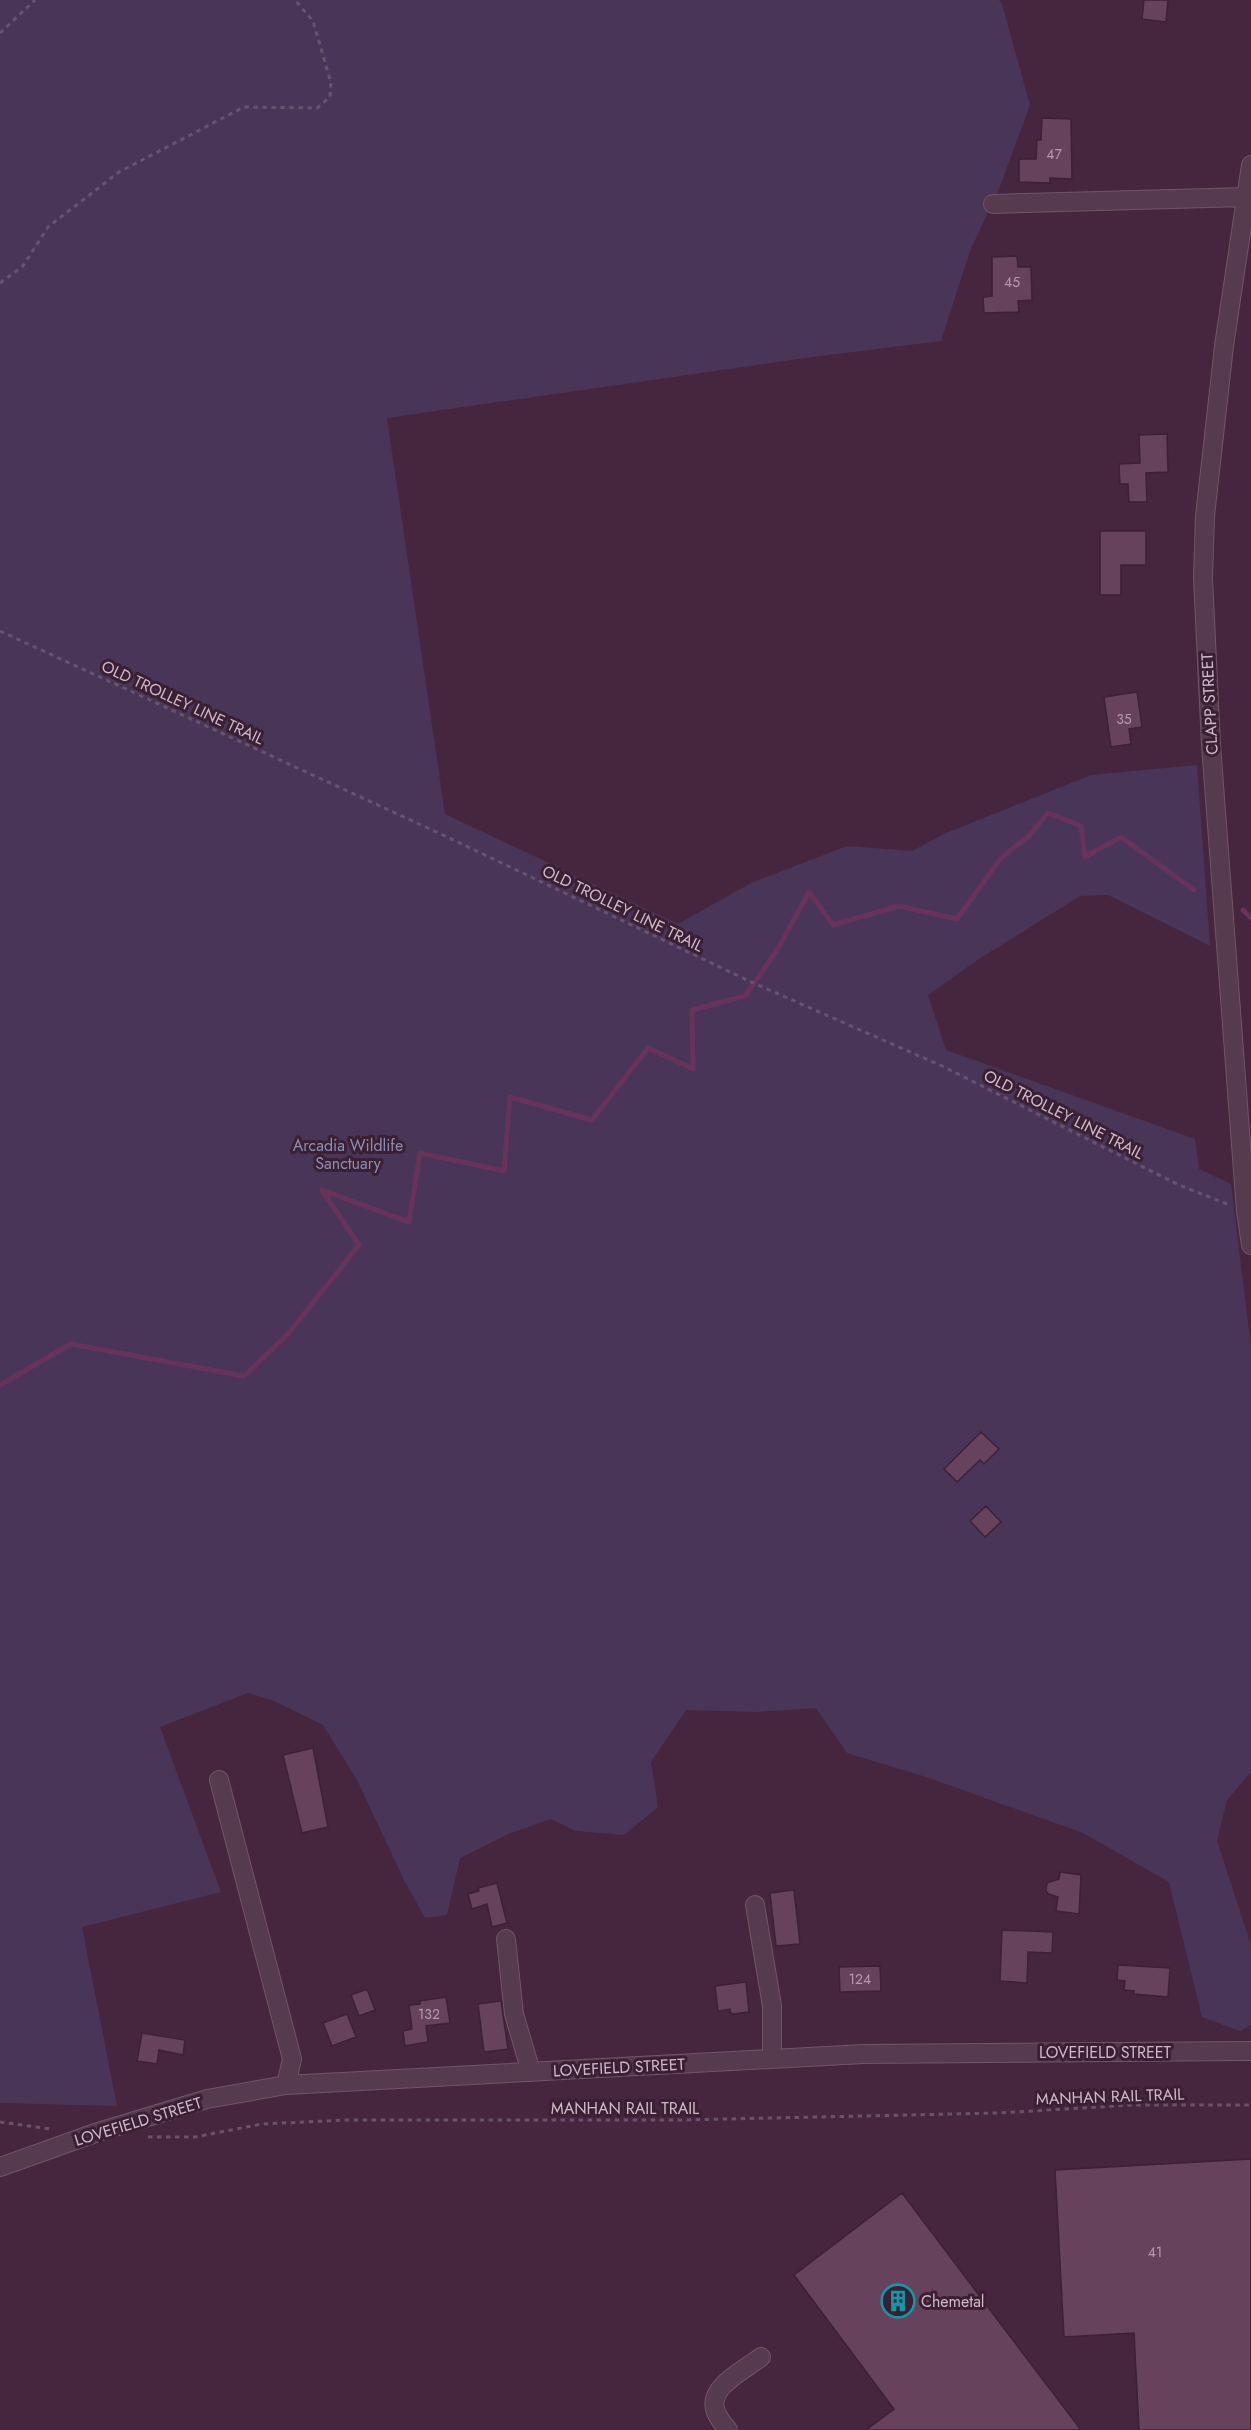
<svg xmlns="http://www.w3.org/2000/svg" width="1251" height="2430" font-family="Jost,sans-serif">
  <rect width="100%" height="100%" fill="#46263e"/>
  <path fill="#493557" d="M0 0H999L1002 4 1030 105 1001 184 970 251 941 341 805 358 387 418 445 814 678 924 751 883 847 846 912 851 946 833 1091 775 1197 765 1210 946 1108 895 1080 896 979 959 928 995 946 1050 1195 1139 1199 1169 1231 1184 1251 1347V1772L1227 1800 1217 1841 1251 1945V2025L1240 2031 1202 2017 1169 1882 1083 1833 926 1777 847 1753 816 1708 756 1712 686 1710 651 1762 658 1807 624 1835 576 1831 551 1819 508 1834 460 1858 447 1915 425 1918 405 1882 357 1780 323 1725 274 1701 248 1693 160 1727 221 1892 82 1927 117 2106 0 2103Z"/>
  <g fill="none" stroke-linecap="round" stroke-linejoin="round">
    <path stroke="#68335a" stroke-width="5" d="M1243 910 1251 918
      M0 1385 71 1344 244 1376 288 1334 359 1245 322 1190 409 1222 420 1153 504 1171 510 1097 592 1120 648 1048 693 1069 692 1010 745 996 776 952 809 892 833 925 899 906 957 919 1001 858 1029 836 1048 813 1081 826 1085 857 1121 837 1194 890"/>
  </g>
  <path fill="#67425c" stroke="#3d2135" stroke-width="1.5" d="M1144 0H1168L1166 22 1142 19Z
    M1042 118 1071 119 1072 179 1050 178V183L1019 182V159H1036L1037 140H1041Z
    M1017 256 1018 267H1031L1032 300 1018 301 1019 312 984 313 983 297 992 296V257Z
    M1167 434 1168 472 1146 473 1147 502H1129L1128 484H1120L1119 464 1140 463 1139 435Z
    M1100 531H1146V565H1121V595H1100Z
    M1137 692 1142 727 1129 729 1131 744 1111 747 1104 697Z
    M981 1432 999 1449 984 1464 980 1460 957 1482 944 1469Z
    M986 1506 1001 1522 985 1537 970 1521Z
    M313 1748 328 1827 302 1833 283 1755Z
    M1060 1872 1081 1875 1079 1914 1056 1911 1058 1897 1049 1894 1046 1891 1047 1883 1059 1879Z
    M497 1883 507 1923 492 1927 487 1904 472 1909 468 1894 479 1891 478 1888Z
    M794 1890 800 1944 776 1946 770 1893Z
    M1002 1930 1053 1932 1052 1953 1028 1952 1027 1983 1000 1981Z
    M1118 1965 1170 1968 1168 1997 1134 1994V1991L1124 1990 1125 1981 1117 1980Z
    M880 1966 881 1991 840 1992 839 1967Z
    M746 1982 749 2012 731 2014 730 2009 718 2011 715 1986Z
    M367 1989 375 2010 359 2016 351 1995Z
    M446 1997 450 2023 426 2026 428 2042 405 2046 403 2031 412 2029 409 2005 420 2004V2001Z
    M501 2001 508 2049 484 2052 478 2004Z
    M347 2014 356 2037 332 2046 323 2023Z
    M142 2033 185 2040 183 2055 159 2050 157 2064 137 2061Z
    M1251 2159V2430H1139L1134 2333 1064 2337 1055 2170Z
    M902 2193 1003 2327 1081 2430H866L894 2409 794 2275Z"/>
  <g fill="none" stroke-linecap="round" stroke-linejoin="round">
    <defs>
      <path id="minor" d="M1251 165 1224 346 1205 516 1203 578 1211 745 1246 1211 1251 1245
        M993 204 1246 197
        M219 1780 292 2059 286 2085
        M755 1905 772 2006V2059
        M506 1939 514 2014 531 2072
        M0 2167 98 2132 207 2099 286 2085 863 2054 1251 2051
        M728 2430C723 2424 717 2417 715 2409 709 2386 746 2369 761 2357"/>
    </defs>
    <use href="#minor" stroke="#705668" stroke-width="20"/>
    <path stroke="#69526e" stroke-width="3" stroke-dasharray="4.5 4.5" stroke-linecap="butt" d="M0 33 35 0
      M0 283 23 266 48 227 119 172 244 107 317 108 330 97 331 83 313 21 295 0
      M0 631 443 835 749 981 942 1066 1179 1185 1227 1204
      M0 2122 51 2129
      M148 2137H195L262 2124 346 2120H682L998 2113 1133 2105H1251"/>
    <use href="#minor" stroke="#563a4e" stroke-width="18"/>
  </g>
  <defs>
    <symbol id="building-ring" viewBox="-11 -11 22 22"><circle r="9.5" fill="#3b1f33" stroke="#0f9aa8" stroke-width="1.5"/><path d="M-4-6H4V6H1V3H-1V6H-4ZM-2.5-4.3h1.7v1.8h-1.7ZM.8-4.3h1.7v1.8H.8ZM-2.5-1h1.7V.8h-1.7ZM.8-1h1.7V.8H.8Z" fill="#0f9aa8"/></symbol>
  </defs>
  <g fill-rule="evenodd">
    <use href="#building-ring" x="879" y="2282" width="38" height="38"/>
  </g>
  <g text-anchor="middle" stroke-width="6" stroke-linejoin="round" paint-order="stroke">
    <g font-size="14" fill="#b59aad">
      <text x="1054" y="159">47</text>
      <text x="1012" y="287">45</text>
      <text x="1124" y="724">35</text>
      <text x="860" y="1984">124</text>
      <text x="429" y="2019">132</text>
      <text x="1155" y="2257">41</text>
    </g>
    <g font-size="16" fill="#cfb8c8" stroke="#3b1f33">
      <text transform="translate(183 702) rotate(25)" y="6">OLD TROLLEY LINE TRAIL</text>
      <text transform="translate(1209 704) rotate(-93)" y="6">CLAPP STREET</text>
      <text transform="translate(623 908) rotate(26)" y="6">OLD TROLLEY LINE TRAIL</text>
      <text transform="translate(1064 1114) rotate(27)" y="6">OLD TROLLEY LINE TRAIL</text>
      <text x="1105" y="2058">LOVEFIELD STREET</text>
      <text transform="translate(619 2067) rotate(-3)" y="6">LOVEFIELD STREET</text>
      <text transform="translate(1110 2096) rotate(-2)" y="6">MANHAN RAIL TRAIL</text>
      <text x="625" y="2114">MANHAN RAIL TRAIL</text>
      <text transform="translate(138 2121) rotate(-17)" y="6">LOVEFIELD STREET</text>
    </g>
    <g font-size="16" fill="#8b8eb4" stroke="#3b1f33">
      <text x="348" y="1151">Arcadia Wildlife<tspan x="348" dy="18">Sanctuary</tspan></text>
    </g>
    <g font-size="16" fill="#cfb8c8" stroke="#3b1f33" text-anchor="start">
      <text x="921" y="2307">Chemetal</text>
    </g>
  </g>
</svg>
